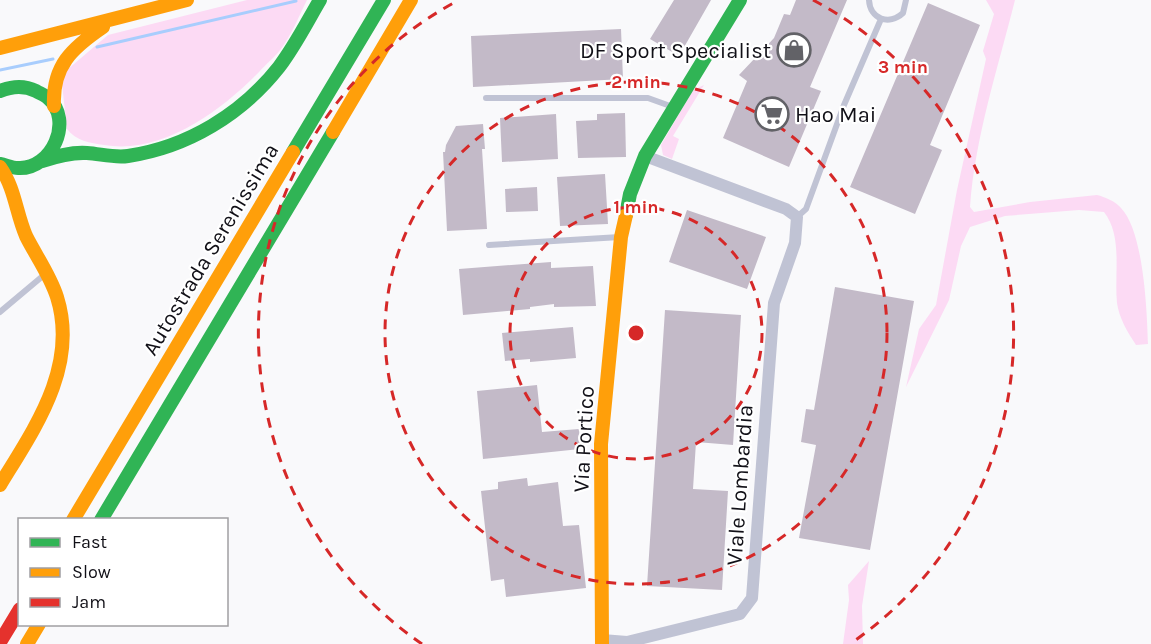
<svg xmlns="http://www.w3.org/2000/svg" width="1151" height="644" font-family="Karla,sans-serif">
  <rect width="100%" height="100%" fill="#f9f9fb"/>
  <path fill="#fcdaf4" d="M247 0H307C299 16 292 34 281 49 275 57 266 64 259 72 221 111 162 155 104 145 90 143 76 141 67 129L61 75 108 35Z
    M986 0H1015C998 68 975 137 970 207L974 212 1030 202 1097 195C1105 197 1115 201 1121 208 1144 232 1147 312 1148 344L1136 345C1128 333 1119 318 1117 303 1114 274 1123 236 1104 212L1079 210 1005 216 970 227 961 246 949 300 906 387 919 329 936 305 957 190 986 59 983 51 994 14Z
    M704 85 673 136 679 139 672 159 663 155 661 145 693 90Z
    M869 561 862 606 863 644H843L849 600 848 585Z"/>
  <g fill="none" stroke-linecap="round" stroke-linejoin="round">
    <path stroke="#a8cdfd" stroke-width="3" d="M97 47 296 1
      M0 70 53 59"/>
  </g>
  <path fill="#c3bac8" d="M674 0H711L679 56 650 39Z
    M796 0H847L810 87 821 91 789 167 723 138 747 81 739 75 774 38 784 14 790 15Z
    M928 3 980 25 930 145 942 150 915 214 850 187Z
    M621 29 623 79 473 87 471 36Z
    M625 113 626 157 578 158 576 121 597 120V114Z
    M556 114 558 159 502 162 500 118Z
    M483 124 485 149H482L487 229 447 231 443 152H445L446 145 456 126Z
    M605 174 608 224 560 226 557 177Z
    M537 187 538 211 506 212 505 189Z
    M687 210 766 237 747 289 669 262Z
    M551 262V268L593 266 596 306 554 307V304L530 307V309L463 315 459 269Z
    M835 287 914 301 870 550 799 538 816 445 801 442 806 409 814 410Z
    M665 310 741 315 733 445 696 442 693 489 728 491 722 590 647 586Z
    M573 327 576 358 530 362V359L505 361 502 333Z
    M537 385 542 432 579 429 580 449 483 459 477 391Z
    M527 478 528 486 558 482 563 526 579 525 586 588 506 597 504 579 491 581 481 491 498 489V482Z"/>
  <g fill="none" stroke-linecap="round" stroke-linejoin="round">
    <path stroke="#c0c3d4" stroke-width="6" d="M869 0C870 19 889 26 903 13L906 0
      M486 98H648L673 107
      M797 217 806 209 844 105 881 19
      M489 245 620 237
      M0 312 44 275"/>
    <path stroke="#c0c3d4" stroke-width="12" d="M602 640 627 642 740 614 752 598 774 303 795 243 797 217 786 209 645 156"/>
    <path stroke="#30b455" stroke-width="14" d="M0 91C12 86 24 85 36 91 39 93 45 95 48 98 74 120 52 170 18 168 12 168 6 165 0 164
      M293 152 384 0
      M42 161C57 156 71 152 87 153 101 154 114 158 128 156 188 147 242 114 279 67 295 46 307 22 320 0
      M626 215 630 194 645 156 740 0
      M101 520 333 132"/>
    <path stroke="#ff9f0a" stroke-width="14" d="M0 48 187 0
      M54 106C52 66 72 48 103 27
      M333 132 411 0
      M0 167C15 188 16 213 26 236 36 256 50 275 57 297 79 367 34 429 0 485
      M73 520 293 152
      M27 644 39 624
      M602 644 601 444 621 237 626 215"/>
    <path stroke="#e5322d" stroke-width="14" d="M0 642 20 609"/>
  </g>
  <g fill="none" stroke="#d62828" stroke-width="3" stroke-dasharray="10 8">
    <circle cx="636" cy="333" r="126"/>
    <circle cx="636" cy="333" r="251"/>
    <path d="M422 644A377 377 0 0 1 459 0M813 0A377 377 0 0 1 850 644"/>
  </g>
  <defs>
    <symbol id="shop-ring" viewBox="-11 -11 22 22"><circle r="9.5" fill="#fff" stroke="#626267" stroke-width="1.5"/><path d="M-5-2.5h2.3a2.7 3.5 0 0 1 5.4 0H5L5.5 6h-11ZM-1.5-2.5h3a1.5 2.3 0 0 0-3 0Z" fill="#626267"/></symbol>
    <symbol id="supermarket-ring" viewBox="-11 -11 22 22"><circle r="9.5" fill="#fff" stroke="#626267" stroke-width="1.5"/><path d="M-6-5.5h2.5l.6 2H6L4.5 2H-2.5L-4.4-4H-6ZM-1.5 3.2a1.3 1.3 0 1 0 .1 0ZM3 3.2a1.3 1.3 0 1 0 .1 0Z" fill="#626267"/></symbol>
  </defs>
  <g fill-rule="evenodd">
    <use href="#shop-ring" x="775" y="31" width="38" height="38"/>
    <use href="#supermarket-ring" x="753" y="95" width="38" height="38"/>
  </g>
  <g text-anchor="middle" stroke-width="4.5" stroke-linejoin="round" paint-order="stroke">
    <g font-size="22" fill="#111017" stroke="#fff" text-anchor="end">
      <text x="771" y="58">DF Sport Specialist</text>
      <text x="795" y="122" text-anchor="start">Hao Mai</text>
    </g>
    <g font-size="22" fill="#111017" stroke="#fff">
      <text transform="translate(210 249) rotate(-59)" y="8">Autostrada Serenissima</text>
      <text transform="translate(583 439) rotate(-87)" y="8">Via Portico</text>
      <text transform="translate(739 485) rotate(-86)" y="8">Viale Lombardia</text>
    </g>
  </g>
  <circle cx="636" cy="333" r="9" fill="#d62828" stroke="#fff" stroke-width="3"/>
  <g font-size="18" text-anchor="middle" font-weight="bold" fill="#d62828" stroke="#fff" stroke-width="4.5" stroke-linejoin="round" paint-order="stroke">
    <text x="903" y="73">3 min</text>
    <text x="636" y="88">2 min</text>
    <text x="636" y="213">1 min</text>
  </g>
  <rect x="18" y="518" width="210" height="108" fill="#ffffff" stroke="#a09fa2" stroke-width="1.5"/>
  <rect x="30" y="538" width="30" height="9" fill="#30b455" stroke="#a09fa2" stroke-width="1.5"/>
  <text x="72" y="548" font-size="18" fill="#111017">Fast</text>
  <rect x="30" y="568" width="30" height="9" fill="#ff9f0a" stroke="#a09fa2" stroke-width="1.5"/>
  <text x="72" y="578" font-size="18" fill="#111017">Slow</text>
  <rect x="30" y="598" width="30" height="9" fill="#e5322d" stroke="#a09fa2" stroke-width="1.5"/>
  <text x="72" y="608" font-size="18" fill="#111017">Jam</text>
</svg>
